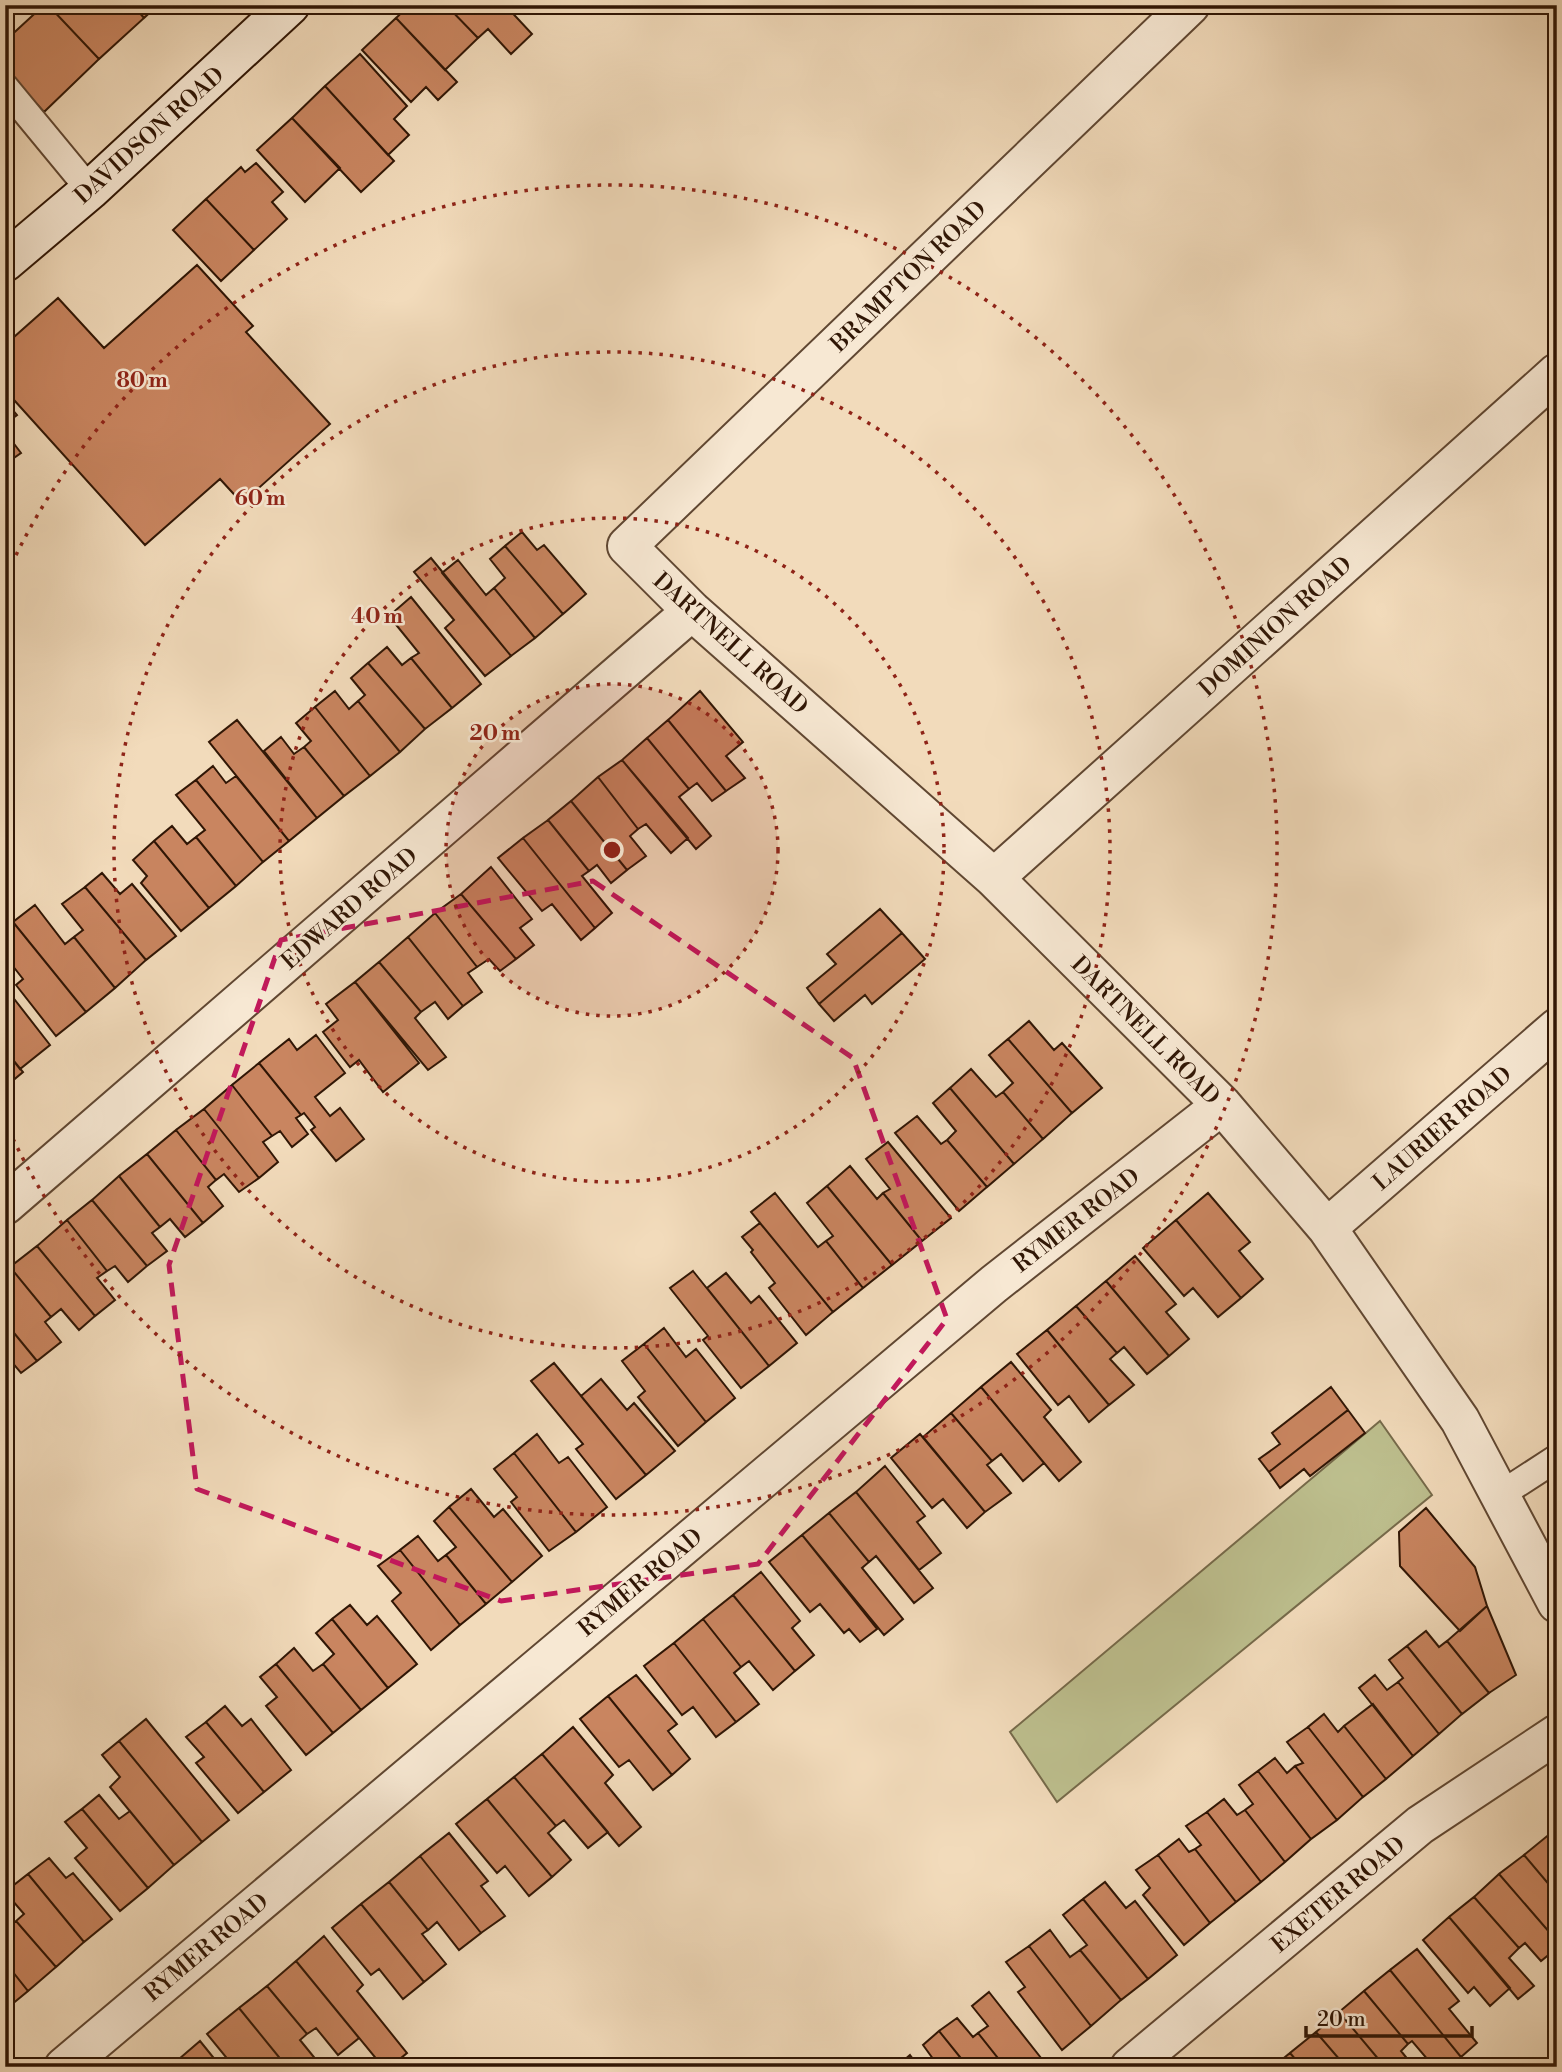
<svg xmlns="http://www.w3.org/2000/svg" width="1562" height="2072" font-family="'Libre Bodoni',serif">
  <rect width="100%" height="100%" fill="#f2dbbb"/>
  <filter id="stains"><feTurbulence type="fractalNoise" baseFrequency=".00286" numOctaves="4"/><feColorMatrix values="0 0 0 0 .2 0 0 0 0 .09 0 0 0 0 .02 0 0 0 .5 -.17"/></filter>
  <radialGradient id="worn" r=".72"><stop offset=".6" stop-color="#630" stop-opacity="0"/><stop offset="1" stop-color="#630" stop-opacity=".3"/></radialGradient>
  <path fill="#bdbf8e" stroke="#766a4a" stroke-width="2" d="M1380 1421 1432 1495 1057 1802 1010 1732Z"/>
  <path fill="#c98560" stroke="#301605" stroke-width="2" d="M44 5H48L99 59 44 112 5 70V41Z
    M48 5H133L144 18 99 59Z
    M133 5H158L144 18Z
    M410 5H446L478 38 445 70 396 18Z
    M446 5H505L532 34 511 54 488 29 478 38Z
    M396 18 457 82 438 100 426 87 411 102 362 50Z
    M360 54 407 106 394 119 409 135 388 155 325 86Z
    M325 86 394 161 361 192 292 118Z
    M292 118 340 168 305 202 257 150Z
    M256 163 283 192 272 202 287 219 254 250 206 199 241 167 245 172Z
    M206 199 254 250 221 281 173 230Z
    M197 265 253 326 246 332 330 424 242 503 220 479 145 545 5 390V345L58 298 104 348Z
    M5 401 17 415 5 424Z
    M5 432 21 453 5 464Z
    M522 532 537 550 544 545 586 594 563 614 505 546Z
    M505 546 563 614 535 638 494 588 505 578 490 559Z
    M431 558 511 656 485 676 445 628 454 620 414 572Z
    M458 560 486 595 494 588 535 638 511 656 442 573Z
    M411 597 481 684 452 708 411 658 419 653 389 616Z
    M387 647 402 665 411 658 452 708 425 729 368 663Z
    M368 663 425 729 400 752 358 701 365 695 351 678Z
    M335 691 349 709 358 701 400 752 370 776 315 707Z
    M700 691 743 742 726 756 745 778 726 791 668 720Z
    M315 707 370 776 344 796 304 747 311 741 296 723Z
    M237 720 317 818 289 841 209 742Z
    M668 720 726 791 712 801 697 783 689 789 647 738Z
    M281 737 294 754 304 747 344 796 317 818 264 751Z
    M647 738 689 789 679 797 711 836 696 849 622 760Z
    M622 760 688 838 671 853 646 824 638 829 598 777Z
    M213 766 226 783 236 776 289 841 263 862 196 780Z
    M598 777 638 829 630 836 646 856 627 870 571 801Z
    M196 780 263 862 236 886 196 837 205 830 176 795Z
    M571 801 627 870 611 883 597 865 589 871 548 820Z
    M548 820 589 871 582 876 612 913 595 928 523 838Z
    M172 826 187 844 196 837 236 886 209 908 154 841Z
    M523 838 595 928 581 940 552 904 542 911 498 858Z
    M154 841 209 908 181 931 141 883 147 876 133 860Z
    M491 867 532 919 520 928 534 945 516 959 461 894Z
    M102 873 120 894 132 884 176 936 146 960 85 887Z
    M85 887 146 960 115 988 74 937 83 930 62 904Z
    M461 894 516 959 500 971 489 959 477 967 435 913Z
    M35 905 65 944 74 937 115 988 86 1012 13 922Z
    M880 909 902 933 819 1004 807 988 836 964 827 954Z
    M435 913 477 967 468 973 482 992 463 1006 408 937Z
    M13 922 86 1012 56 1036 16 985 23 979 5 956V928Z
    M902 933 925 959 872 1004 865 995 834 1021 819 1004Z
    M408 937 463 1006 448 1019 435 1002 421 1012 379 962Z
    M379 962 421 1012 415 1018 446 1057 428 1070 355 982Z
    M355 982 419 1063 383 1092 359 1060 350 1067 323 1032 338 1020 326 1004Z
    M8 991 50 1045 20 1069 5 1050V993Z
    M1029 1021 1054 1050 1062 1043 1102 1088 1072 1113 1008 1039Z
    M316 1035 345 1073 315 1097 330 1116 340 1108 364 1139 336 1161 311 1130 315 1127 304 1113 301 1115 259 1063 289 1039 297 1050Z
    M1008 1039 1072 1113 1043 1139 1003 1092 1013 1083 989 1055Z
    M5 1050 23 1072 5 1087Z
    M259 1063 301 1115 296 1118 308 1134 292 1147 280 1131 272 1136 232 1085Z
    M971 1069 996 1097 1003 1092 1043 1139 1014 1164 950 1088Z
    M232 1085 272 1136 263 1142 278 1162 259 1178 204 1109Z
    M950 1088 1014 1164 987 1187 947 1140 956 1131 933 1103Z
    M204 1109 259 1178 239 1192 224 1174 216 1180 176 1130Z
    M917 1116 941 1144 947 1140 987 1187 959 1211 895 1133Z
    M176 1130 216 1180 208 1187 223 1206 203 1223 147 1154Z
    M888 1142 951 1218 922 1241 883 1193 890 1189 866 1159Z
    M147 1154 203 1223 185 1237 170 1219 160 1227 119 1176Z
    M850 1166 877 1199 883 1193 922 1241 892 1265 827 1186Z
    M119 1176 160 1227 152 1233 167 1251 147 1266 92 1200Z
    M827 1186 892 1265 863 1288 826 1241 833 1236 807 1203Z
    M775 1193 818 1247 826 1241 863 1288 833 1312 751 1212Z
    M1208 1193 1250 1242 1239 1251 1263 1279 1241 1298 1176 1220Z
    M92 1200 147 1266 128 1282 115 1266 107 1271 67 1220Z
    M67 1220 107 1271 97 1278 115 1300 95 1316 37 1246Z
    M1176 1220 1241 1298 1218 1317 1193 1288 1184 1296 1143 1248Z
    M760 1223 833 1312 806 1335 769 1288 775 1283 751 1252 753 1250 742 1237Z
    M37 1246 95 1316 79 1330 61 1309 51 1317 10 1267Z
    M1135 1256 1176 1304 1166 1312 1189 1339 1169 1356 1106 1281Z
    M10 1267 51 1317 45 1322 61 1342 37 1361 5 1322V1272Z
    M693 1271 769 1366 741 1388 703 1340 708 1336 670 1288Z
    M726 1273 751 1303 759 1296 797 1343 769 1366 707 1288Z
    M1106 1281 1169 1356 1147 1374 1124 1347 1117 1353 1076 1306Z
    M1076 1306 1117 1353 1110 1359 1134 1385 1109 1405 1047 1330Z
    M5 1322 37 1361 21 1373 5 1354Z
    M664 1328 686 1357 696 1349 735 1398 706 1422 644 1344Z
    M1047 1330 1109 1405 1089 1422 1069 1396 1058 1405 1017 1354Z
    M644 1344 706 1422 678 1446 638 1397 645 1391 622 1361Z
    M1011 1362 1051 1410 1044 1417 1081 1462 1059 1481 981 1387Z
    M554 1363 646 1475 616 1499 576 1449 583 1444 531 1381Z
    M601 1379 627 1410 634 1403 675 1451 646 1475 581 1396Z
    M981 1387 1044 1463 1023 1481 1001 1454 992 1461 951 1413Z
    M1331 1387 1348 1410 1269 1472 1259 1459 1280 1444 1272 1433Z
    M1348 1410 1365 1433 1310 1476 1304 1469 1280 1488 1269 1472Z
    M951 1413 992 1461 987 1465 1011 1493 985 1512 923 1437Z
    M537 1434 559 1463 568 1457 607 1507 576 1532 514 1453Z
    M920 1434 985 1512 967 1528 943 1499 932 1508 891 1458Z
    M514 1453 576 1532 549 1551 511 1502 517 1497 494 1469Z
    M885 1466 925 1516 917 1522 941 1553 919 1570 856 1492Z
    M471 1489 494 1517 503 1509 542 1556 512 1582 449 1507Z
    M856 1492 933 1588 914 1603 876 1556 869 1562 829 1513Z
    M449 1507 512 1582 486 1604 446 1555 456 1547 434 1521Z
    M1426 1508 1475 1567 1487 1606 1460 1631 1400 1566 1399 1532Z
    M829 1513 869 1562 862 1568 903 1619 884 1635 802 1535Z
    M802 1535 877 1629 860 1642 849 1629 844 1633 820 1604 810 1612 769 1562Z
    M418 1536 438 1561 446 1555 486 1604 460 1625 400 1550Z
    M400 1550 460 1625 431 1650 392 1601 401 1593 378 1566Z
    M761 1572 800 1621 792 1628 814 1655 795 1671 733 1595Z
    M733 1595 795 1671 773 1690 749 1661 741 1667 703 1619Z
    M350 1605 367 1625 377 1616 417 1664 388 1688 332 1619Z
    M1487 1606 1516 1675 1489 1693 1447 1641Z
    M332 1619 388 1688 361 1710 323 1664 334 1654 316 1633Z
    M703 1619 741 1667 734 1673 759 1704 736 1722 674 1643Z
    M1426 1631 1439 1647 1447 1641 1489 1693 1462 1714 1407 1646Z
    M674 1643 736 1722 716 1737 693 1707 682 1715 644 1666Z
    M1407 1646 1462 1714 1439 1734 1398 1682 1403 1678 1389 1660Z
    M294 1648 313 1671 323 1664 361 1710 333 1733 276 1664Z
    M276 1664 333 1733 306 1755 266 1706 277 1697 260 1677Z
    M636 1675 677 1724 668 1731 690 1759 672 1775 608 1696Z
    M1375 1675 1387 1690 1398 1682 1439 1734 1413 1756 1359 1688Z
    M608 1696 672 1775 653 1790 629 1760 619 1767 580 1719Z
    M1373 1704 1413 1756 1386 1779 1344 1726Z
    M225 1706 242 1726 251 1719 291 1770 264 1792 206 1722Z
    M1324 1714 1338 1732 1344 1726 1386 1779 1363 1797 1308 1727Z
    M146 1719 229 1820 202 1842 119 1741Z
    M206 1722 264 1792 238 1813 196 1763 204 1757 186 1737Z
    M573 1727 613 1775 605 1783 641 1827 619 1846 542 1754Z
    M1308 1727 1363 1797 1337 1820 1295 1766 1303 1763 1287 1742Z
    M119 1741 202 1842 174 1865 110 1787 120 1777 102 1755Z
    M542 1754 608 1832 588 1848 564 1820 556 1826 514 1777Z
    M1275 1758 1287 1773 1295 1766 1337 1820 1311 1839 1258 1771Z
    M1258 1771 1311 1839 1285 1862 1245 1810 1253 1804 1239 1785Z
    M514 1777 556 1826 548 1833 571 1860 552 1877 487 1799Z
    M99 1795 119 1819 130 1811 174 1865 148 1888 82 1809Z
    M487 1799 552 1877 529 1896 505 1866 497 1873 456 1824Z
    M1224 1799 1237 1815 1245 1810 1285 1862 1261 1882 1207 1812Z
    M82 1809 148 1888 120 1911 75 1858 87 1848 65 1822Z
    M1207 1812 1261 1882 1236 1902 1195 1849 1201 1845 1186 1826Z
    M1557 1828V1894L1524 1855Z
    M449 1833 488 1881 481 1886 505 1916 481 1933 420 1856Z
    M1179 1839 1189 1852 1195 1849 1236 1902 1210 1923 1158 1855Z
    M1158 1855 1210 1923 1184 1945 1143 1895 1150 1888 1136 1870Z
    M1524 1855 1557 1894V1941L1499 1874Z
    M420 1856 481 1933 459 1950 437 1922 428 1930 389 1882Z
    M49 1858 66 1878 73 1873 112 1919 84 1942 28 1874Z
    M28 1874 84 1942 56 1967 16 1921 24 1914 5 1892Z
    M1499 1874 1557 1941V1948L1541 1961 1525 1943 1519 1948 1474 1897Z
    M389 1882 428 1930 422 1934 446 1964 424 1982 361 1904Z
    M1105 1882 1126 1908 1135 1901 1177 1955 1148 1979 1083 1899Z
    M1474 1897 1519 1948 1509 1958 1534 1986 1518 1999 1449 1917Z
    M1083 1899 1148 1979 1121 2000 1080 1950 1087 1945 1063 1915Z
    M361 1904 424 1982 403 1999 379 1969 371 1975 332 1928Z
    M1449 1917 1510 1988 1490 2006 1474 1987 1468 1993 1423 1940Z
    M5 1921 9 1926 16 1921 56 1967 28 1991 5 1962Z
    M1050 1930 1070 1957 1080 1950 1121 2000 1091 2026 1029 1946Z
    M324 1936 363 1985 357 1991 407 2053 390 2067H383L296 1961Z
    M1029 1946 1091 2026 1062 2050 1018 1992 1025 1987 1006 1962Z
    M1417 1949 1459 2001 1449 2009 1477 2043 1461 2057 1390 1970Z
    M296 1961 359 2038 338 2055 316 2028 307 2034 267 1986Z
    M5 1962 28 1991 5 2010Z
    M1390 1970 1461 2057 1449 2067H1434L1412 2041 1408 2044 1364 1991Z
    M267 1986 307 2034 300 2040 322 2067H287L239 2008Z
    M1364 1991 1408 2044 1401 2051 1414 2067H1385L1339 2012Z
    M989 1992 1045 2063 1040 2067H1005L978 2033 988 2026 972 2006Z
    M239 2008 287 2067H234L207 2034Z
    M1339 2012 1385 2067H1346L1316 2032Z
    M957 2018 973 2037 978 2033 1005 2067H968L939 2031Z
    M939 2031 968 2067H939L923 2045Z
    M1316 2032 1346 2067H1302L1290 2053Z
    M200 2041 221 2067H174L172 2065Z
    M1290 2053 1302 2067H1273Z
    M910 2055 919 2067H896Z"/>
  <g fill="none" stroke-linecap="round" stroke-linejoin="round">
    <defs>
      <path id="lane" d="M5 87 90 190
        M1500 1495 1557 1458"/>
      <path id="street" d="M1190 5 627 546 692 611 994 878 1222 1105 1327 1228 1460 1420 1557 1603
        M994 878 1557 373
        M5 1205 692 611
        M1327 1228 1557 1028
        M64 2067 994 1284 1222 1105
        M1130 2067 1420 1825 1557 1734"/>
      <path id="secondary" d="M5 262 90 190 290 5"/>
    </defs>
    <use href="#lane" stroke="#604732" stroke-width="30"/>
    <use href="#street" stroke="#604732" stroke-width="42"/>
    <use href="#secondary" stroke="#301605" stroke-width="42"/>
    <use href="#lane" stroke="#f7e8d3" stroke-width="26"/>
    <use href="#street" stroke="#f7e8d3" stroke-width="38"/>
    <use href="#secondary" stroke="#f7e8d3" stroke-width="38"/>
  </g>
  <path fill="none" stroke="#c2185b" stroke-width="5" stroke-dasharray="14 9" stroke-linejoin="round" d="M593 881 853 1058 947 1319 758 1564 501 1601 197 1489 169 1265 281 940Z"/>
  <circle cx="612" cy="850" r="166" fill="#8f2418" fill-opacity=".12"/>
  <g fill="none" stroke="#8f2418" stroke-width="3.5" stroke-dasharray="3.5 7">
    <circle cx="612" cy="850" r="166"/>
    <circle cx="612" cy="850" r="332"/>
    <circle cx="612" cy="850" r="498"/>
    <path d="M7 574A665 665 0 1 1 7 1126"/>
  </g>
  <g text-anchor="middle" stroke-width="5" stroke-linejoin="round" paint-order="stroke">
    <g font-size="23" fill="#301605" stroke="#f7e8d3">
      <text transform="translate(149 135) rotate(-42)" y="8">DAVIDSON ROAD</text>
      <text transform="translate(908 276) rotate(-44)" y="8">BRAMPTON ROAD</text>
      <text transform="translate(1275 626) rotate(-42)" y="8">DOMINION ROAD</text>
      <text transform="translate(731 643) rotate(42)" y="8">DARTNELL ROAD</text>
      <text transform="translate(349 908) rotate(-41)" y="8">EDWARD ROAD</text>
      <text transform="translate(1146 1030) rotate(45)" y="8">DARTNELL ROAD</text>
      <text transform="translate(1442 1128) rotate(-41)" y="8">LAURIER ROAD</text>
      <text transform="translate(1076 1220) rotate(-38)" y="8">RYMER ROAD</text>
      <text transform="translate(640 1582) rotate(-40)" y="8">RYMER ROAD</text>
      <text transform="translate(1338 1894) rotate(-40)" y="8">EXETER ROAD</text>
      <text transform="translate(206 1947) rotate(-40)" y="8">RYMER ROAD</text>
    </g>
  </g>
  <circle cx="612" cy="850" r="10" fill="#8f2418" stroke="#f7e8d3" stroke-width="3.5"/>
  <g font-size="21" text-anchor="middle" font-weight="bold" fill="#8f2418" stroke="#f7e8d3" stroke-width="5" stroke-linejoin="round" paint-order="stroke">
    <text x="142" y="387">80 m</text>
    <text x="260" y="505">60 m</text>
    <text x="377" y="623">40 m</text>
    <text x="495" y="740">20 m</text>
  </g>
  <rect width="1562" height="2072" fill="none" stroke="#f2dbbb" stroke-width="28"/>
  <rect x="7" y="7" width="1548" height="2058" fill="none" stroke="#301605" stroke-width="3.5"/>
  <rect x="14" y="14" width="1534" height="2044" fill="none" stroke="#301605" stroke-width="2"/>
  <path d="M1306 2026v10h166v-10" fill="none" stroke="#301605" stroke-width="3.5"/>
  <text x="1317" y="2026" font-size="21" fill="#301605" stroke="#f7e8d3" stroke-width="5" paint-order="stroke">20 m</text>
  <rect width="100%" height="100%" filter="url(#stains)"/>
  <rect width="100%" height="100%" fill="url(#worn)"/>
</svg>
